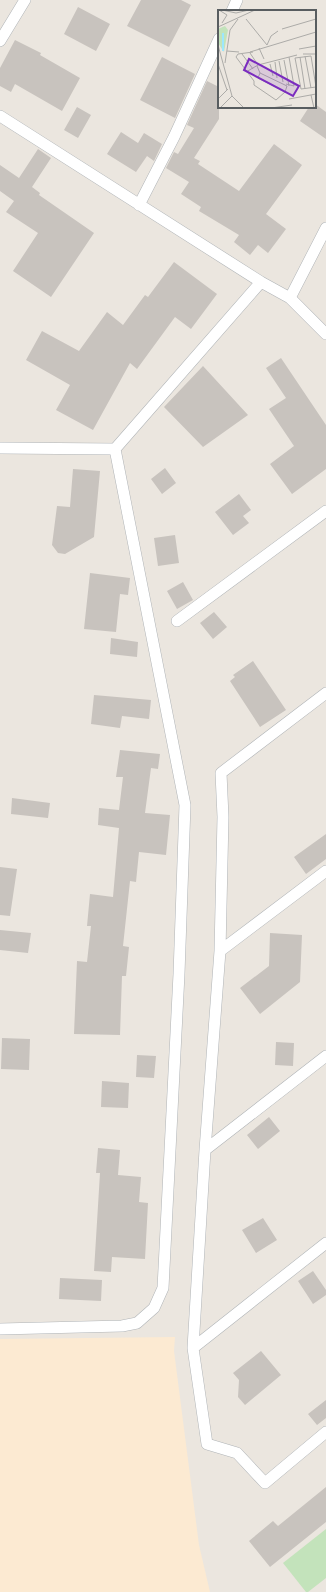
<svg xmlns="http://www.w3.org/2000/svg" width="326" height="1592" font-family="'Exo 2',sans-serif">
  <rect width="100%" height="100%" fill="#ebe6df"/>
  <path fill="#fcead2" d="M175 1337 174 1351 199 1545 210 1592H0V1339Z"/>
  <path fill="#c3e3bb" d="M326 1529V1578L308 1592H306L283 1563Z"/>
  <path fill="#c8c3be" d="M141 0H181L191 5 169 47 127 26Z
    M78 7 110 24 96 51 64 34Z
    M15 40 41 53 40 55 80 78 62 111 15 84 11 92 0 86V68Z
    M162 57 195 74 175 118 140 100Z
    M207 81 219 87V119L194 158 200 161 198 164 239 191 274 144 302 165 266 214 286 229 268 253 258 245 250 255 234 242 239 235 199 211 201 207 181 194 189 182 166 168 174 152 178 154 194 128 187 125Z
    M315 104 326 112V139L300 121 309 107H315Z
    M77 107 91 115 78 138 64 130Z
    M121 132 138 143 144 133 162 144 154 161 147 156 136 172 107 154Z
    M38 149 51 158 32 187 40 193 39 195 94 233 51 297 13 271 38 233 6 212 14 201 0 191V165L19 178Z
    M174 262 217 294 191 329 175 317 137 369 130 363 93 430 56 410 70 385 26 360 42 331 79 351 107 312 123 325 145 295 148 297Z
    M281 358 326 425V469L292 494 270 464 294 446 269 409 286 398 266 368Z
    M203 366 248 415 203 447 164 407Z
    M165 468 176 483 162 494 151 479Z
    M73 469 100 471 94 537 65 554 58 553 52 545 57 506 70 507Z
    M239 494 251 510 243 516 249 523 233 535 215 512Z
    M175 535 179 563 158 566 154 538Z
    M90 573 130 578 128 595 120 594 116 632 84 629Z
    M183 582 193 600 177 609 167 591Z
    M214 612 227 627 213 639 200 623Z
    M111 638 138 642 137 657 110 654Z
    M253 661 286 710 260 727 230 681 235 677 233 675Z
    M94 695 151 700 149 719 122 716 120 728 91 724Z
    M120 750 160 754 158 769 151 768 145 813 170 815 166 855 139 852 136 882 130 881 123 946 129 947 126 976H122L120 1035 74 1034 77 961 87 962 91 926H87L90 894 113 897 119 828 98 825 99 808 119 810 123 777H116Z
    M12 798 50 803 48 818 11 814Z
    M326 834V859L306 874 294 857Z
    M0 867 17 869 10 916 0 915Z
    M0 930 31 933 28 953 0 950Z
    M270 933 302 935 300 982 260 1014 240 988 269 966Z
    M2 1038 30 1039 29 1070 1 1069Z
    M276 1042 294 1043 293 1066 275 1065Z
    M137 1055 156 1056 154 1078 136 1077Z
    M102 1081 129 1083 128 1108 101 1107Z
    M269 1117 280 1131 258 1149 247 1135Z
    M98 1148 120 1150 118 1175 141 1177 139 1202 148 1203 145 1259 112 1257 111 1272 94 1271 100 1173H96Z
    M263 1218 277 1240 256 1253 242 1230Z
    M313 1271 326 1290V1295L313 1304 298 1281Z
    M60 1278 102 1280 101 1301 59 1299Z
    M261 1351 281 1375 245 1405 238 1397 239 1380 233 1373Z
    M326 1400V1418L317 1425 308 1414Z
    M326 1487V1522L270 1567 249 1541 273 1521 278 1526Z"/>
  <g fill="none" stroke-linecap="round" stroke-linejoin="round">
    <defs>
      <path id="service" d="M232 11 237 0
        M0 41 25 0
        M0 116 261 282 290 298 326 334
        M139 205 174 137 219 39
        M290 298 326 228
        M0 448 115 449 261 282
        M177 621 326 511
        M326 693 221 773 223 817 220 951 205 1150 193 1348 207 1444 237 1453 265 1483 326 1432
        M220 951 326 871
        M205 1150 326 1056
        M0 1329 122 1326 137 1323 154 1308 163 1288 179 974 185 805 115 449
        M193 1348 326 1243"/>
    </defs>
    <use href="#service" stroke="#b0b4b7" stroke-width="12"/>
    <use href="#service" stroke="#fff" stroke-width="11"/>
  </g>
  <g transform="translate(218 10)">
    <rect width="98" height="98" fill="#ebe6df"/>
    <path d="M7 16 10 20 6 42 0 33V19Z" fill="#c3e3bb"/>
    <path fill="none" stroke="#9de7fd" stroke-width="2" d="M5 23V41"/>
    <path fill="none" stroke="#acaba8" stroke-width="1" d="M1 0 9 5 4 13M4 0 18 3 31 0M28 9 49 35M0 17 37 0M64 19 98 9M0 35 14 86 26 98M49 35 53 26 60 21M41 38 46 49M81 39 98 36M9 41 21 42M32 42 98 22M35 42 20 44 18 47 36 71V75L58 90 67 82 69 76 42 63M32 43 40 55M24 44 35 59M85 44H98M87 46 93 78M93 46 98 77 83 79 77 48ZM82 47 87 79M66 50 71 76M61 51 65 72M57 52 59 68M7 53 12 20 20 9M0 54 9 80M52 54 55 66M39 56 42 63 40 68 67 82M28 62 40 55 79 45M68 74 76 76 71 47M93 85 96 98M0 89 10 79M71 89 98 84M2 98 14 86M53 98 74 95"/>
    <path fill="#7b2cbf" fill-opacity="0.15" stroke="#7b2cbf" stroke-width="2" d="M31 49 81 76 75 86 26 60Z"/>
    <rect width="98" height="98" fill="none" stroke="#585d60" stroke-width="2"/>
  </g>
</svg>
